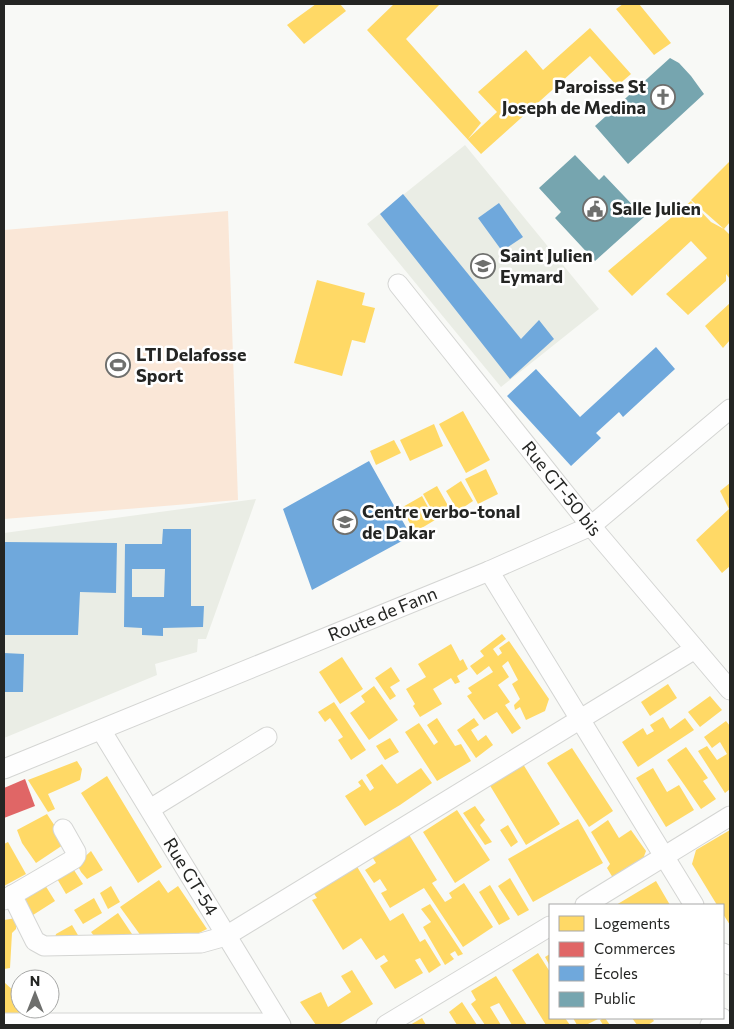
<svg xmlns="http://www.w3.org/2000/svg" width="734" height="1029" font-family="Commissioner,sans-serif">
  <rect width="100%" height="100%" fill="#f8f9f6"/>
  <path fill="#eaede5" d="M465 145 599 309 501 387 367 224Z
    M256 499 206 639H198L197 652 155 664 157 675 4 738V533Z"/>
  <path fill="#fae7d7" d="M228 211 238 500 4 519V230Z"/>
  <path fill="#ffd966" d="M316 4H340L346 11 304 44 287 25Z
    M394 4H440L406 39 481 123 468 139 497 112 478 92 526 50 543 70 590 28 631 74 617 86 590 56 481 154 367 30Z
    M623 4H639L671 43 654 55 616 9Z
    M730 161V222L724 229 691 200Z
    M691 201 711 222 724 229 730 235V279L726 274V281L688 315 666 294 707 258 691 241 632 296 608 271Z
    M317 280 365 293 362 305 375 308 365 343 352 340 342 376 294 363Z
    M730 303V340L723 348 705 326Z
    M463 411 490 460 466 473 439 424Z
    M434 424 443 446 410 461 400 440Z
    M394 440 401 453 376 465 370 451Z
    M486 469 498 494 478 504 465 479Z
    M461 481 473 501 458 511 446 491Z
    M730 483V566L722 573 696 540 729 509 720 491Z
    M437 486 451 511 437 519 423 494Z
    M422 496 435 520 415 532 401 508Z
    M502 634 506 639 493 649 498 656 502 653 499 648 509 641 549 699 545 711 526 720 520 707 515 710 514 705 520 699 512 684 518 680 508 661 502 666 509 677 498 685 510 702 505 705 521 728 512 734 497 712 484 720 467 696 472 693 468 688 493 672 489 666 477 675 470 666 484 656 480 651Z
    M451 644 460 661 463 659 468 669 457 676 460 682 455 684 451 678 433 689 442 704 420 717 413 706 415 704 406 689 426 677 418 664Z
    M342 657 363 689 340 704 319 672Z
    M391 667 400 681 390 687 396 696 390 700 375 678Z
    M668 684 677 698 650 716 641 702Z
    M374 686 398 720 369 740 350 713 365 702 361 696Z
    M710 696 722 710 700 727 688 712Z
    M334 702 366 750 351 760 338 740 343 737 330 718 325 722 318 712Z
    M663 717 670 729 685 718 694 730 638 767 622 742 643 728 647 735 654 731 650 725Z
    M437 718 455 746 461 744 471 761 437 781 405 732 419 723 434 745 438 742 427 725Z
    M474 718 479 725 471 730 478 741 486 735 493 745 476 758 457 730Z
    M726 721 730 726V789L725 793 698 751 707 746 717 760 727 754 720 742 712 748 704 737Z
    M390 738 399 752 385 760 376 746Z
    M686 747 708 778 703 781 716 799 701 809 667 760Z
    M572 748 613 811 589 827 547 763Z
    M77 761 82 769 80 780 48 794 55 809 48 812 28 780Z
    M382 764 397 784 421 768 432 783 400 805 365 826 345 796 361 786 358 782 362 779 370 791 374 788 366 775Z
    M523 764 560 824 526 845 489 784Z
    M653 768 667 792 679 785 694 810 666 827 636 778Z
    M107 776 162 867 138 883 81 793Z
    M475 806 485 820 480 825 492 842 485 845 463 813Z
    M457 810 490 860 455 883 423 832Z
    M47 814 66 843 36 863 22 843 17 830Z
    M578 819 603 863 533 902 508 859Z
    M608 820 619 838 631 830 646 851 643 859 613 878 607 868 610 864 591 832Z
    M508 825 518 842 511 847 500 830Z
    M730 830V925L723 914V905H717L692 864 696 850Z
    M408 833 437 880 432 883 445 902 452 898 449 893 464 883 493 927 463 947 424 888 390 908 381 893 387 890 380 879 374 883 365 870 376 863 371 855Z
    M8 842 26 874 4 886V844Z
    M91 851 103 870 87 879 81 872 77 864Z
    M356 865 390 921 403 913 420 942 425 939 441 965 429 973 420 958 415 960 423 973 395 989 380 966 388 961 384 955 376 960 361 938 343 950 312 900 317 898 312 891Z
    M72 867 83 884 66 894 56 877Z
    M510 878 529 910 518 916 498 886Z
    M159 880 168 893 178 886 207 929 191 937 141 936 120 907Z
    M656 881 670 905H616Z
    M45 885 55 901 33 915 23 894Z
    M490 885 510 919 499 925 479 892Z
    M111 886 120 902 108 909 100 893Z
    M94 898 102 913 83 924 74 910Z
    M430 904 463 954 458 956 455 951 450 954 454 959 445 965 423 927 431 922 421 909Z
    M118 913 136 940 98 941 91 932Z
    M16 918V929L12 933 10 968 4 969V920Z
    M72 925 82 942 55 938 56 934Z
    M538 953 550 972V1018H565L570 1025H546L512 970Z
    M550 954V966L545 957Z
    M352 970 373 1004 338 1025H316L300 1002 321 992 328 1007 351 992 341 976Z
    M496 976 525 1022 527 1025H512L499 1003 490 1007 501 1025H485L471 1004 476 1000 471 991Z
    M4 979H5V983L15 992 12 997 23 1017 4 1018Z
    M462 1002 477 1025H457L449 1012Z
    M422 1018 426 1025H410Z
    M573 1018H597L598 1019 586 1025H577Z
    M604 1018H605L610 1025H603L600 1020Z
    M632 1018H652L654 1021 648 1025H637Z"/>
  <path fill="#e06666" d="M25 779 35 806 4 818V788Z"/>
  <path fill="#6fa8dc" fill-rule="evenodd" d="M403 194 521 339 539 320 554 339 510 379 380 214Z
    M499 203 523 237 502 251 478 218Z
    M656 347 675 369 623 417 619 412 596 433 601 438 571 466 507 396 536 369 580 417Z
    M369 461 411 536 312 590 283 509Z
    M163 529H191V606H204L203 627 163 628V636L142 635V628L124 627 125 544H162ZM132 569H165L164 597H132Z
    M4 542 117 543 116 593 80 592 78 635H4Z
    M4 653 24 654 23 692H4Z"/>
  <path fill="#76a5af" d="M670 58 679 63 691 76 704 94 628 164 595 126Z
    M575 155 599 180 604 175 644 217 595 261 555 218 561 212 539 188Z"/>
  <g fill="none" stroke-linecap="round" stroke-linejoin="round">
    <defs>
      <g id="minor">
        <path id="s1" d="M398 284 591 526 730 690"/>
        <path d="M489 571 694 905"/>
        <path id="s2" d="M101 730 281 1025"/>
        <path id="s3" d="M4 769 489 571 591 526 730 409"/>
        <path d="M150 809 267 737"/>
        <path d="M12 895 35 941 44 946 201 943 226 936 695 649"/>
        <path d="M4 900 74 859 76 856V852L63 829"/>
        <path d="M585 905 730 816"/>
        <path d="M723 953 730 965"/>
        <path d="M4 1023H279"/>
        <path d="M386 1025 550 926"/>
        <path d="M710 1025 722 1018"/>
      </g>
    </defs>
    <use href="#minor" stroke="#d4d5d3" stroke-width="21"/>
    <use href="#minor" stroke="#fefefe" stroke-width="19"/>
  </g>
  <defs>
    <symbol id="church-ring" viewBox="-11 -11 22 22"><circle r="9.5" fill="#fff" stroke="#6e6f6d" stroke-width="1.5"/><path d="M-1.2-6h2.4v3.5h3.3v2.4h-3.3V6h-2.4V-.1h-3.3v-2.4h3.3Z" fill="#6e6f6d"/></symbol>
    <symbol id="civic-ring" viewBox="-11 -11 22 22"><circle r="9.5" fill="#fff" stroke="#6e6f6d" stroke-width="1.5"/><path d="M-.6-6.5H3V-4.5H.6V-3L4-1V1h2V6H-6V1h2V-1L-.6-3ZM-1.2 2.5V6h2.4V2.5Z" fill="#6e6f6d"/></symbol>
    <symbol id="school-ring" viewBox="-11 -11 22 22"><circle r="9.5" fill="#fff" stroke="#6e6f6d" stroke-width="1.5"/><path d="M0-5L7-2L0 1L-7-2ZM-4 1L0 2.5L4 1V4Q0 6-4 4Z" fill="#6e6f6d"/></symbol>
    <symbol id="stadium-ring" viewBox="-11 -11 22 22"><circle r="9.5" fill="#fff" stroke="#6e6f6d" stroke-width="1.5"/><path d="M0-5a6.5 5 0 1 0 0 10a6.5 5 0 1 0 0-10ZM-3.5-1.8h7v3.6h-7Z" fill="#6e6f6d"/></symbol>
  </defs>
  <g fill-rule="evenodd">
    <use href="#church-ring" x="649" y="83" width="28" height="28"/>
    <use href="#civic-ring" x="581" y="195" width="28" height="28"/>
    <use href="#school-ring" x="469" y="252" width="28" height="28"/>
    <use href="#stadium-ring" x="104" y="351" width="28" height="28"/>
    <use href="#school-ring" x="331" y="508" width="28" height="28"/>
  </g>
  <g text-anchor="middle" stroke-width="5" stroke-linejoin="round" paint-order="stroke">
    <g font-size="18" font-weight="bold" fill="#242523" stroke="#fff" text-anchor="start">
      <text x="646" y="93" text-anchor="end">Paroisse St<tspan x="646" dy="21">Joseph de Medina</tspan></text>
      <text x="612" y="215">Salle Julien</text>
      <text x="500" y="262">Saint Julien<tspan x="500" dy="21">Eymard</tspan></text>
      <text x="136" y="361">LTI Delafosse<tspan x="136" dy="21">Sport</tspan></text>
      <text x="362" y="518">Centre verbo-tonal<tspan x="362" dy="21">de Dakar</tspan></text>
    </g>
    <g font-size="18" fill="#242523" stroke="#fff">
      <text dy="6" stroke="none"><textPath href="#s1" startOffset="262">Rue GT-50 bis</textPath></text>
      <text dy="6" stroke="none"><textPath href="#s3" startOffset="409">Route de Fann</textPath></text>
      <text dy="6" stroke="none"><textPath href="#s2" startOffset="172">Rue GT-54</textPath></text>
    </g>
  </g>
  <rect width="734" height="1029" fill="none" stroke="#242523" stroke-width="10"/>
  <rect x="549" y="904" width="175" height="115" fill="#ffffff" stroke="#a7a8a7"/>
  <rect x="559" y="916" width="25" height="15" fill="#ffd966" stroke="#a7a8a7"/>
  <text x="594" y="929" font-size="15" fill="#242523">Logements</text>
  <rect x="559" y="942" width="25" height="15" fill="#e06666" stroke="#a7a8a7"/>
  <text x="594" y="954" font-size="15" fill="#242523">Commerces</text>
  <rect x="559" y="966" width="25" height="15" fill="#6fa8dc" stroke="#a7a8a7"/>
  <text x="594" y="979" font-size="15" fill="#242523">Écoles</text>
  <rect x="559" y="992" width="25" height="15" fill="#76a5af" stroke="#a7a8a7"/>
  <text x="594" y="1004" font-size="15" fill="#242523">Public</text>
  <g transform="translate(35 994)"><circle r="24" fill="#ffffff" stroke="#a7a8a7"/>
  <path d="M0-4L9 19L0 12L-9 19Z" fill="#6e6f6d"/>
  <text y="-8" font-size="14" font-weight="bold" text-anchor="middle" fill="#242523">N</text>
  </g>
</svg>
